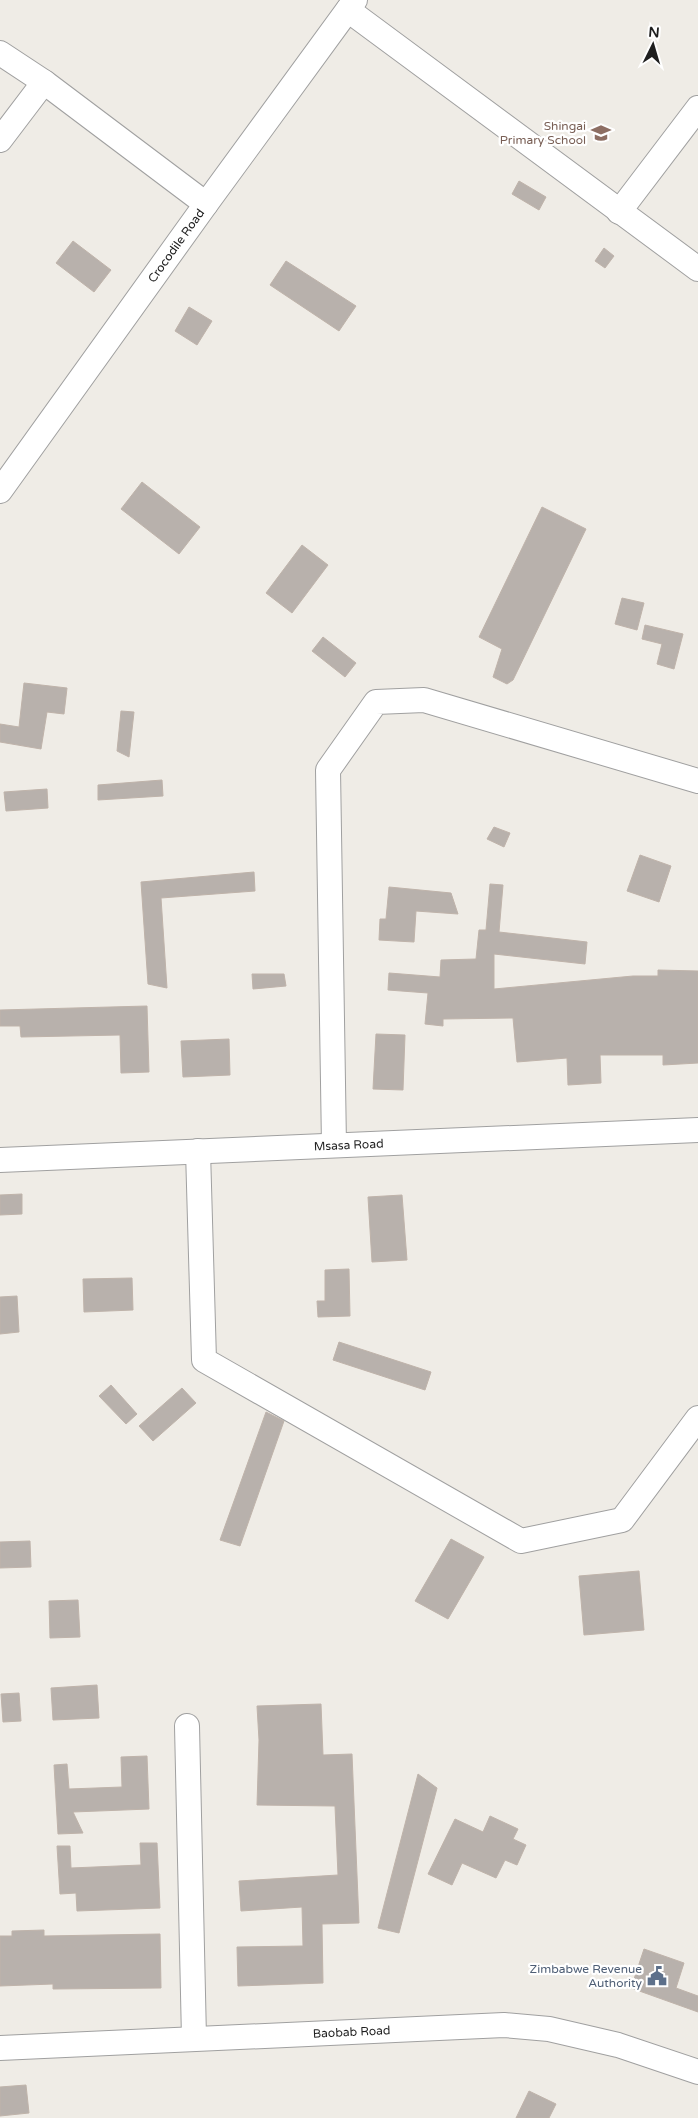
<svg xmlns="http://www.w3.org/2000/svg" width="698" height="2118" font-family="'Varela Round',sans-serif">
  <rect width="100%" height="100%" fill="#efece6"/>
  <path fill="#b8b1ac" stroke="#bfb3aa" d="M519 181 546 197 539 210 512 194Z
    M73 241 111 270 94 292 56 263Z
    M604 248 614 256 605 268 595 261Z
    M286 261 356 306 339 331 270 285Z
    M189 307 212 321 197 345 175 331Z
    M142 482 200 527 179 554 121 509Z
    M542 507 586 529 513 680 507 684 493 677 502 649 479 637Z
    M302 545 328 565 292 613 266 593Z
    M622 598 644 603 637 630 615 624Z
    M645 625 683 634 674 669 657 664 662 644 642 639Z
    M323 637 356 663 345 677 312 651Z
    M24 683 67 688 64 714 47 712 41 749 0 742V724L19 727Z
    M121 711 134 712 129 757 117 751Z
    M162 780 163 796 98 800V785Z
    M47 789 48 808 6 811 4 792Z
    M494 827 510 833 504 847 487 839Z
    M640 855 671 866 659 902 627 891Z
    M254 872 255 891 161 898 167 988 148 984 141 882Z
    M490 884 503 885 499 932 587 942 585 964 494 954V989L633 976H658V970L698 971V1063L663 1065V1055H600L601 1083 568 1085 567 1058 517 1062 513 1018 443 1019V1026L425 1024 428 993 388 990 389 973 440 977 441 960 476 959 479 930H486Z
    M389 887 451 893 458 914 416 911 414 942 379 940 380 919H386Z
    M252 974H284L286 986 253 989Z
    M147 1006 149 1072 121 1073 120 1035 21 1037 20 1026H0V1010Z
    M376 1034 405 1035 403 1090 373 1089Z
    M229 1039 230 1075 183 1077 181 1041Z
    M22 1194V1214L0 1215V1195Z
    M402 1195 407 1260 372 1262 368 1197Z
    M349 1269 350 1316 318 1317 317 1301H325V1270Z
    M132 1278 133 1310 84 1312 83 1279Z
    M17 1296 19 1332 0 1334V1297Z
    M339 1342 431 1372 425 1390 333 1360Z
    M111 1385 137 1414 126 1424 99 1396Z
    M182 1388 196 1403 153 1441 139 1426Z
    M266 1412 284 1421 240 1546 220 1540Z
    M451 1539 484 1557 448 1619 415 1601Z
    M30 1541 31 1567 0 1568V1542Z
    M639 1571 644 1630 584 1635 579 1576Z
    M78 1600 80 1637 50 1638 49 1601Z
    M97 1685 99 1718 53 1720 51 1688Z
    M19 1693 21 1721 3 1722 1 1694Z
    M321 1704 323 1755 352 1754 359 1923 322 1924 323 1983 238 1986 237 1947 303 1946 302 1907 241 1911 239 1881 338 1875 335 1806 257 1805 259 1740 257 1706Z
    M147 1756 149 1809 73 1812 83 1833 58 1834 54 1765 67 1764 69 1789 122 1787 121 1757Z
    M418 1774 437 1788 399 1933 378 1928Z
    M490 1816 518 1829 513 1839 526 1845 517 1865 505 1860 496 1878 462 1863 452 1885 428 1874 455 1819 483 1832Z
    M140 1843H157L160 1908 77 1911 76 1893 60 1894 57 1846H70L71 1868 141 1865Z
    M44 1930V1936L160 1934 161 1988 53 1989V1984L0 1986V1936H12V1931Z
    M644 1949 684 1963 676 1988 698 1996V2012L631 1988Z
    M26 2085 29 2113 0 2116V2087Z
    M529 2091 556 2104 549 2118H516Z"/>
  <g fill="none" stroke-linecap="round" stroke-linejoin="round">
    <defs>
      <g id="minor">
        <path d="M348 10 698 269"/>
        <path d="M0 53 44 82 206 204"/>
        <path d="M0 140 44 82"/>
        <path d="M619 212 698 108"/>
        <path id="s1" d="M0 491 206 204 355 0"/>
        <path d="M334 1145 328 770 376 702 424 700 698 781"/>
        <path d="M198 1151 204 1360 521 1541 622 1520 698 1418"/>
        <path id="s2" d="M0 1160 698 1130"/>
        <path d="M187 1726 194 2038"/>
        <path id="s3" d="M0 2048 504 2025 549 2029 618 2045 698 2072"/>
      </g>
    </defs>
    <use href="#minor" stroke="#a0a0a0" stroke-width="26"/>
    <use href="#minor" stroke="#fff" stroke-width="24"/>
  </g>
  <defs>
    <symbol id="school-bare" viewBox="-9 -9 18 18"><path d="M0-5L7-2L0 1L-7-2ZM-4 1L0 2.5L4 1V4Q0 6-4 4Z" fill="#8d6e63" stroke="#fff" stroke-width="2.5" paint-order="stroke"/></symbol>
    <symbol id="civic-bare" viewBox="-9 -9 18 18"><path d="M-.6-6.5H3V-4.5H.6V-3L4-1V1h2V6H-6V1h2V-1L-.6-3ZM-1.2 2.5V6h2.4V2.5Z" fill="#5c6f8a" stroke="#fff" stroke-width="2.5" paint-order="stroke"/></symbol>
  </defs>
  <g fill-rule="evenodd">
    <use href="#school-bare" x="587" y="119" width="28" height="28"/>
    <use href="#civic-bare" x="643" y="1962" width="28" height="28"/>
  </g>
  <g text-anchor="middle" stroke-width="4.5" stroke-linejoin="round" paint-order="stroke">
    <g font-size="12" fill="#785e54" stroke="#fff" text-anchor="end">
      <text x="586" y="130">Shingai<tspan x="586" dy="14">Primary School</tspan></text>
    </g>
    <g font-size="12" fill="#1f1f1f" stroke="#fff">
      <text dy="4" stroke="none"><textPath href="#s1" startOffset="302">Crocodile Road</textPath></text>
      <text dy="4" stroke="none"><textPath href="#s2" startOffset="349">Msasa Road</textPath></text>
      <text dy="4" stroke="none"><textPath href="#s3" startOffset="352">Baobab Road</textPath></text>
    </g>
    <g font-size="12" fill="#4e5e75" stroke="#fff" text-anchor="end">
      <text x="642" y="1973">Zimbabwe Revenue<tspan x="642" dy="14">Authority</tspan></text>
    </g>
  </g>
  <g transform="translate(653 45) rotate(5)" stroke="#ffffff" stroke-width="4" paint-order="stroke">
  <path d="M0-4L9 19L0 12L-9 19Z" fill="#1f1f1f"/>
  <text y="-8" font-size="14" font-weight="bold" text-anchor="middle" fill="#1f1f1f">N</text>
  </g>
</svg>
